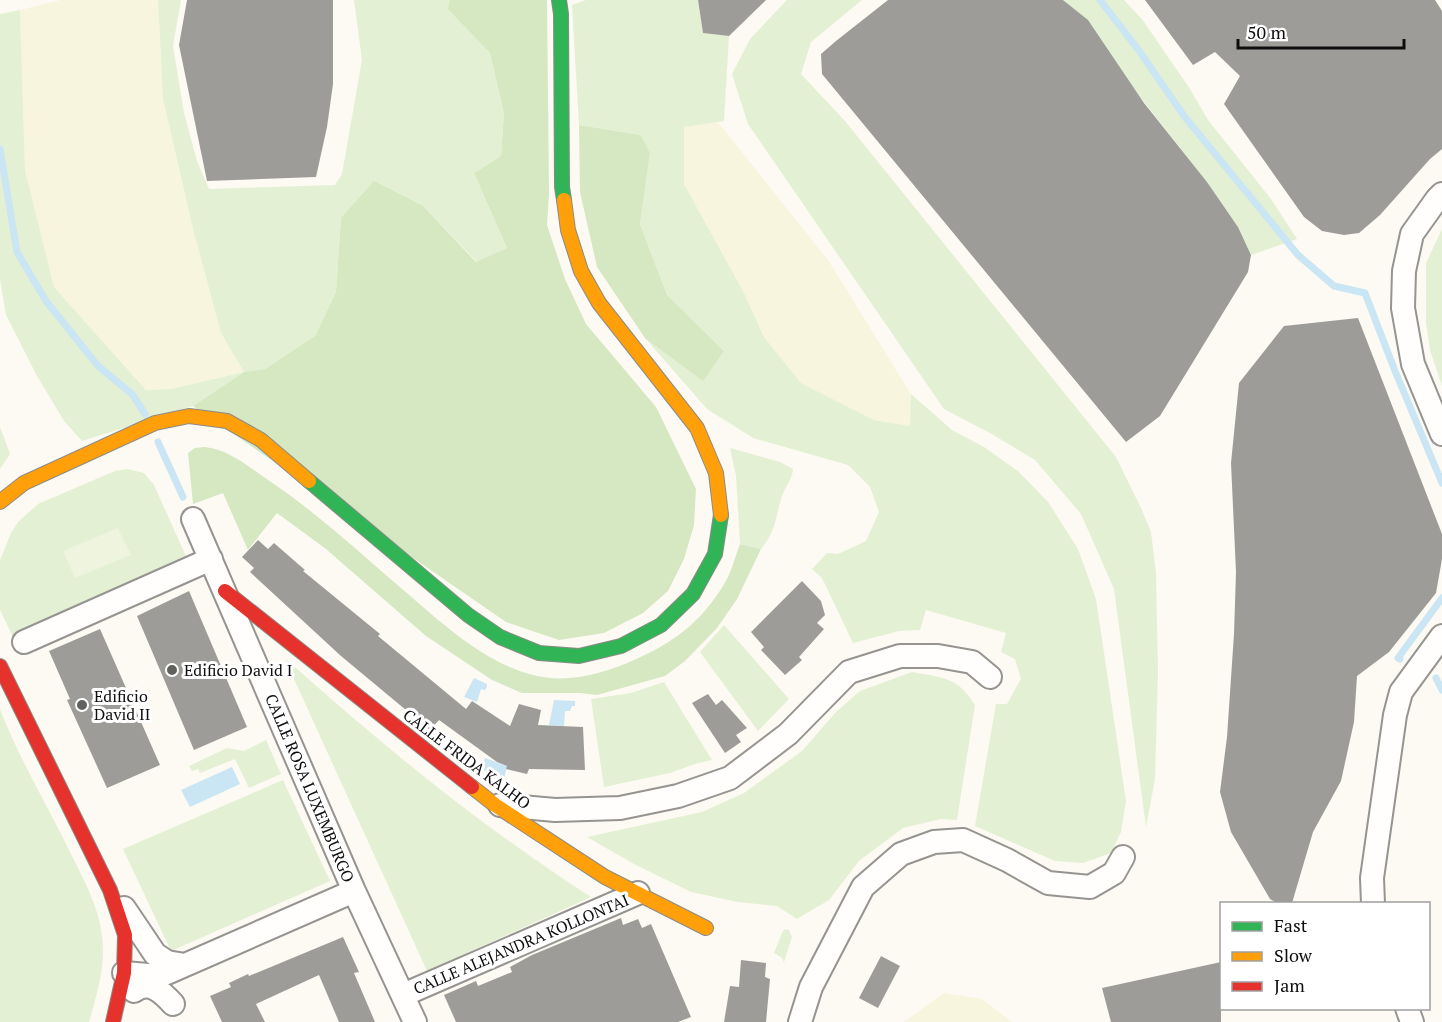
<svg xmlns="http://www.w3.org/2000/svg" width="1442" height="1022" font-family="'PT Serif',serif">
  <rect width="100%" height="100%" fill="#fcfaf2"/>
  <path fill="#f8f5df" d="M60 0H158L163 99 194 233 221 333 244 372 171 389 146 390 54 287 25 170 20 10Z
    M718 122 828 260 911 394 910 426 874 420 801 383 764 337 744 293 684 189V126Z
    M944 993 982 999 1012 1022H904Z"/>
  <path fill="#e4f0d3" d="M158 0H181L173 46 184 113 197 161 209 189 335 185 342 174 362 60 354 0H450L449 9 490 53 504 113 501 156 474 173 507 248 477 262 423 206 341 218 336 292 315 336 265 369 244 372 193 406 82 441 64 421 37 376 6 315 0 279V14L20 10 25 170 54 287 146 390 171 389 244 372 221 333 194 233 163 99Z
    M586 0H698L703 33 729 36 724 121 684 127V184L744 293 764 337 801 383 874 420 910 426 911 394 952 430 984 447 1018 471 1048 502 1078 549 1096 599 1126 801 1121 832 1111 853 1083 863 1055 861 975 826 996 704H1007L1021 679 1015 659 1001 652 1006 633 926 610 920 630 899 631 853 643 822 578 812 569 827 553 838 554 866 541 879 512 870 487 848 465 753 438 707 409 645 338 724 351 667 295 640 224 650 153 641 135 579 125 572 5Z
    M787 0H862L811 42 801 74 845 121 1116 457 1141 508 1151 532 1156 574 1158 672 1155 779 1146 827 1114 589 1081 514 1035 460 990 433 944 409 748 124 732 74 750 39Z
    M1064 0H1124L1142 19 1190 89 1208 120 1271 199 1297 239 1251 255 1238 227 1207 182Z
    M1442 229V386L1430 350 1426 323V263Z
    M0 427 10 454 0 469Z
    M730 448 780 462 793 469C792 479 788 483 784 491 775 513 778 529 761 549L740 544 736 476Z
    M127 469 144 473 154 485 189 563 15 641 0 610V560L11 533 18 522 38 504 115 471Z
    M724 625 789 699 758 731 700 652Z
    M287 660C383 746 482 827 591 897L427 971 289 668Z
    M912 672C943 678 957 676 975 705L957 820 941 819 903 828 859 861 829 900 797 919 777 906 738 902 691 892 634 864 587 837 702 812 744 793 802 751 835 713 860 691Z
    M664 682 712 760 695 764 670 773 604 787 591 699 631 693Z
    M0 709C20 761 49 808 73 858 85 882 99 908 102 936 106 965 97 994 89 1022H0Z
    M266 740 281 774 249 788 235 759 200 773 198 769 192 771 189 766 227 748 244 751Z
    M283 780 330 881 171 951 123 849Z
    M785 929 789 930 792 937 784 962 781 957 774 953 782 933Z"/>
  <path fill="#d5e8c1" d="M450 0H547L549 194 547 225 565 279 586 324 656 407 696 489 694 525 684 559 668 591 643 613 604 633 559 640 506 622 193 406 244 372 265 369 315 336 336 292 341 218 374 181 423 206 476 262 507 248 474 173 501 156 504 113 490 53 448 9Z
    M579 125 641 135 650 153 640 224 667 295 724 351 703 381 645 338 597 267 580 192Z
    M204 447C229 449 250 468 271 482 317 513 359 552 401 588 440 621 482 662 533 675 567 684 603 674 634 660 673 643 700 623 723 586 731 574 735 557 740 544L761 549 737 599 717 628 685 661 665 676 597 695 580 693H522L492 680 426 636 326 549 277 513 248 550 223 493 193 504 188 453 195 448Z"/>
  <path fill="#eef4dd" d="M118 528 131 555 75 578 63 551Z"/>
  <path fill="#cae5f4" d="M474 678 487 684V687L485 690 481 689 477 702 464 697Z
    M554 700 575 701V706H572L570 711H565L564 726 549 725Z
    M485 758 507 766 504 779 480 768Z
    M232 767 240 784 190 807 181 790Z"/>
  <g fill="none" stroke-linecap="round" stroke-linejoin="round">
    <path stroke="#cae5f4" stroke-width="7" d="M1100 0 1140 52 1184 116 1298 255 1334 286 1365 293 1395 371 1442 483
      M0 149 17 252 46 301 98 366 132 394 145 414
      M158 442 183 497
      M1400 659 1398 658 1442 598
      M1436 678 1442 690"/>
  </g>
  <path fill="#9e9c98" d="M187 0H333V84L327 127 316 177 207 181 179 45Z
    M698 0H766L729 36 703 33Z
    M888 0H1063L1088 20 1144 103 1207 182 1238 227 1251 255 1248 272 1160 416 1126 442 822 74 821 54 836 41Z
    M1145 0H1435L1442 11V149L1430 159 1380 215 1359 233 1344 235 1322 231 1304 217 1224 104 1240 76 1215 52 1193 65Z
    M1358 318 1442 534V559L1436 593 1389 652 1357 676 1354 722 1341 781 1313 832 1292 903H1277L1270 899 1231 832 1220 792 1227 737 1234 634 1236 572 1231 463 1239 383 1284 326Z
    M258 540 268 549 274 543 305 570 303 571 380 634 378 636 466 709 472 701 510 726 519 704 541 710 538 725 583 727 585 770 529 769 527 774 506 769 507 766 497 762 439 720 430 730 341 656 250 572 254 568 242 557Z
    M802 581 821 601 825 615 817 623 824 629 799 657 802 660 785 675 761 650 764 647 751 632Z
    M189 591 247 727 194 750 137 616Z
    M100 629 160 765 107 788 67 700 70 699 49 651Z
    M708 694 716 705 722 700 747 728 736 735 741 742 725 753 692 703Z
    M621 918 623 925 638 919 642 928 651 924 691 1017 678 1022H456L444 995 476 981 478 986 512 972 510 967 532 955Z
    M343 937 359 972 354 973 375 1022H339L319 975 256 1004 265 1022H222L210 996 231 987 229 983 248 974 249 976Z
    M881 956 900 966 878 1008 859 998Z
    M741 960 766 963 765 977 770 979 766 1022H724L730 986 739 987Z
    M1221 962V1022H1111L1102 988Z"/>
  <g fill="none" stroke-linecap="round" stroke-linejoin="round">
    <defs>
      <path id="street" d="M1442 194 1437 199 1412 234 1404 271 1403 308 1413 364 1442 434
        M193 519 354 891 415 1022
        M24 642 211 559
        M500 805 555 810 620 808 678 796 730 778 788 734 849 672 900 656H938L972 662 990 677
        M1373 904 1372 878 1395 715 1401 692 1442 636
        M124 908 155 954 167 962 185 965
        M124 973 160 976 354 891
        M134 991C149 979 163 993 173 1004
        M403 995 638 893
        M1407 1008 1412 1022
        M800 1022 811 987 863 887 901 854 934 842 963 840 1007 860 1048 883 1090 887 1114 873 1123 857"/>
      <path id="fast" d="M559 0 561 14 562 187 564 200
        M309 481 468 615 500 637 539 653 579 656 621 646 661 625 693 594 715 554 721 515"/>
      <path id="slow" d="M564 200 568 230 581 271 599 303 697 428 716 473 721 515
        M0 502 24 483 155 423 189 416 227 421 261 440 309 481
        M472 787 495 805 605 877 706 928"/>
      <path id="jam" d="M225 591 472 787
        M0 666 110 890 125 935 124 973 113 1022"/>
    </defs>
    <use href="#street" stroke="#959491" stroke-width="26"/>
    <use href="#fast" stroke="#8c8b87" stroke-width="16"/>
    <use href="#slow" stroke="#8c8b87" stroke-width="16"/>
    <use href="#jam" stroke="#8c8b87" stroke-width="16"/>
    <use href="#street" stroke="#fffefd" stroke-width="22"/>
    <use href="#fast" stroke="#30b455" stroke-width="14"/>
    <use href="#slow" stroke="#ff9f0a" stroke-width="14"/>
    <use href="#jam" stroke="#e5322d" stroke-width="14"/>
  </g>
  <g fill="#61615e" stroke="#fff" stroke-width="2">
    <circle cx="172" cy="670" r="6"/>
    <circle cx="82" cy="705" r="6"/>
  </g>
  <g text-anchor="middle" stroke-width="6" stroke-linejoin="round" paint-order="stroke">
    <g font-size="16" fill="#0e0e0e" stroke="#fff" text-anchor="start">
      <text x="184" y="676">Edificio David I</text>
      <text x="94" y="702">Edificio<tspan x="94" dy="18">David II</tspan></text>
    </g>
    <g font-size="16" fill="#0e0e0e" stroke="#fff">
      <text transform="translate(467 759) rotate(37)" y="6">CALLE FRIDA KALHO</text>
      <text transform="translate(310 788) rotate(67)" y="6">CALLE ROSA LUXEMBURGO</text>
      <text transform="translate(521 944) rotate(-23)" y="6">CALLE ALEJANDRA KOLLONTAI</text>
    </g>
  </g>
  <rect x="1220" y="902" width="210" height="108" fill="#ffffff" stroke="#9f9f9f" stroke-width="1.5"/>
  <rect x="1232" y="922" width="30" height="9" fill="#30b455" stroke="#9f9f9f" stroke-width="1.5"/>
  <text x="1274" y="932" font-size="18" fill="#0e0e0e">Fast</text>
  <rect x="1232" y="952" width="30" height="9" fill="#ff9f0a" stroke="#9f9f9f" stroke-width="1.5"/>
  <text x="1274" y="962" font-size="18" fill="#0e0e0e">Slow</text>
  <rect x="1232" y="982" width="30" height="9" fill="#e5322d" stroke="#9f9f9f" stroke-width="1.5"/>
  <text x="1274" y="992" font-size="18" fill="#0e0e0e">Jam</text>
  <path d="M1238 39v9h166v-9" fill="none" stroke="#0e0e0e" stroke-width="3"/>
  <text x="1247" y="39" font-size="18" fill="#0e0e0e" stroke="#ffffff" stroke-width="4.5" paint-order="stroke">50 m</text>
</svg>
